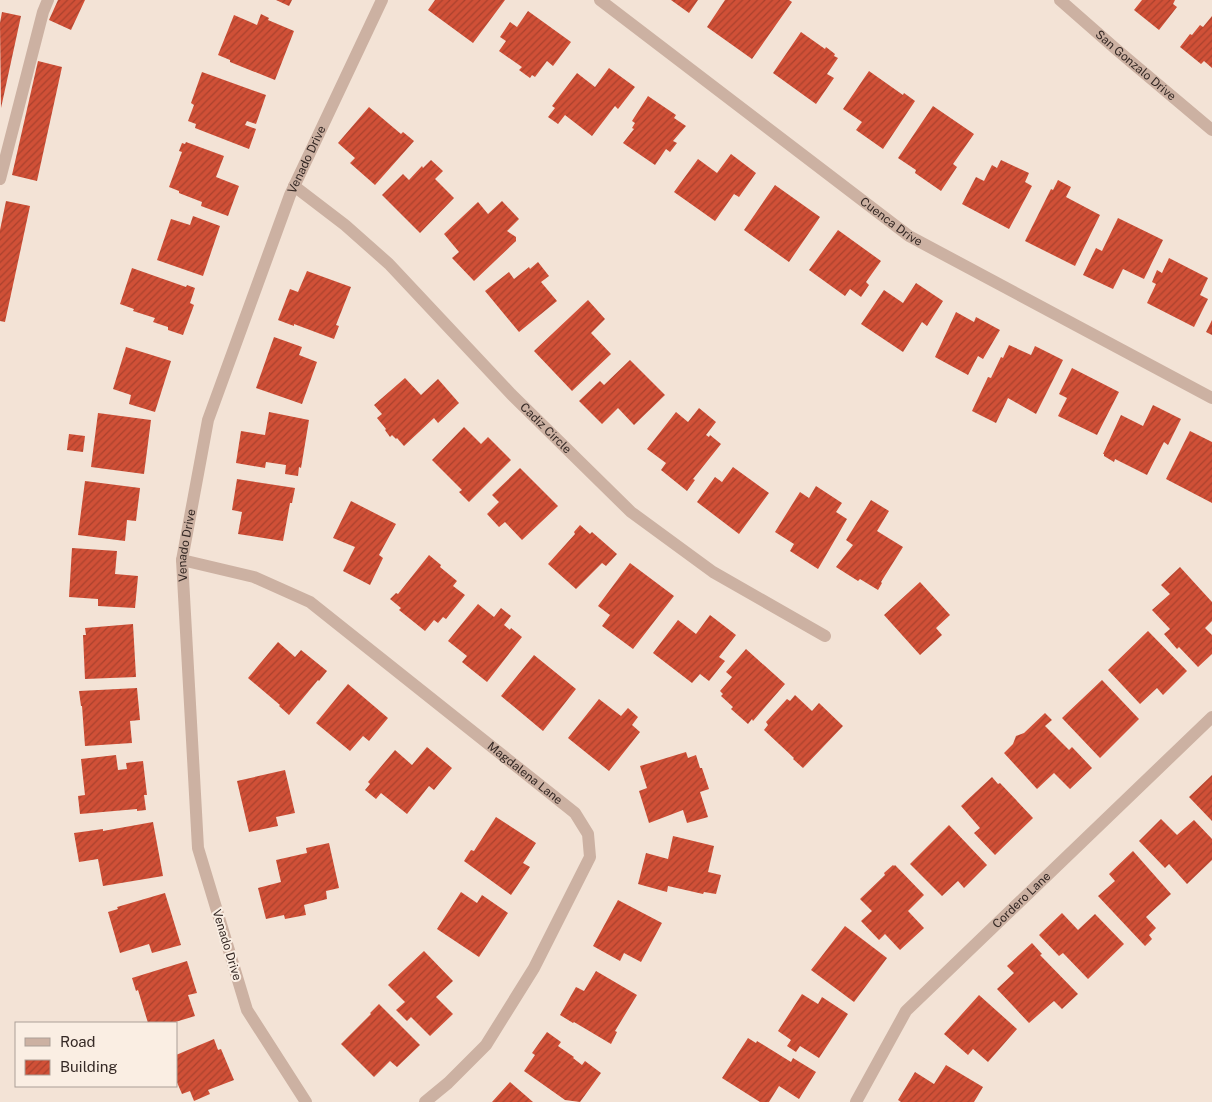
<svg xmlns="http://www.w3.org/2000/svg" width="1212" height="1102" font-family="'Public Sans',sans-serif">
  <defs>
    <pattern id="building-hatch" width="6" height="6" patternUnits="userSpaceOnUse" patternTransform="scale(1.25)"><rect width="6" height="6" fill="#d05037"/><path d="M-1 1l2-2M0 6l6-6M5 7l2-2" fill="none" stroke="#aa422e"/></pattern>
  </defs>
  <rect width="100%" height="100%" fill="#f3e3d6"/>
  <path fill="url(#building-hatch)" d="M58 0H85L71 30 49 20Z
    M276 0H292L289 6Z
    M435 0H505L473 43 428 10Z
    M671 0H698L689 13Z
    M725 0H789L792 2 752 59 707 27Z
    M1142 0H1175L1173 4 1177 7 1159 30 1134 10Z
    M528 11 571 42 553 66 547 61 535 77 532 75 530 78 519 70 522 67 499 51 506 41 500 37 510 22 517 27Z
    M2 12 21 16 1 108 0 23Z
    M261 14 269 18 268 20 294 31 275 80 230 62V60L218 55 234 15 257 25Z
    M1212 16V68L1204 61 1201 64 1180 47 1190 34 1192 35 1200 25 1203 27Z
    M801 32 825 49 826 47 835 54 834 56 838 58 827 74 834 78 816 104 773 73Z
    M38 61 62 67 37 181 12 175Z
    M609 68 635 87 618 109 615 106 592 136 565 115 558 124 548 117 555 108 552 106 577 73 595 87Z
    M869 71 903 95 904 93 915 101 883 149 856 130 862 122 843 109Z
    M202 72 266 95 256 124 247 121 245 125 256 129 249 149 195 128 196 124 188 121 194 105 191 103Z
    M648 96 676 115 674 118 686 126 673 141 677 143 670 152 666 149 655 165 623 143 634 129 632 128 635 123 632 121Z
    M933 106 974 134 953 164 957 167 941 191 915 173 916 170 898 158Z
    M369 107 401 134 403 132 414 141 375 185 350 163 355 158 338 143Z
    M186 142 224 156 216 177 239 186 228 216 201 206 202 202 179 193V191L169 187 182 152 179 151 182 143 185 144Z
    M731 154 756 173 739 197 734 194 715 221 674 192 698 159 717 173Z
    M431 160 443 171 435 179 454 198 420 233 382 195 403 174 409 180 422 166 423 168Z
    M1001 160 1029 173 1025 182 1032 186 1009 229 962 204 976 177 984 181 992 165 997 168Z
    M1058 180 1071 187 1066 197 1100 215 1075 266 1025 241 1051 189 1053 190Z
    M775 185 820 217 789 262 744 230Z
    M6 201 30 206 5 322 0 321V230Z
    M502 201 519 219 507 231 516 237V241L474 281 452 258 459 252 444 234 478 202 488 214Z
    M193 216 220 226 203 276 157 260 171 219 190 225Z
    M1118 218 1163 240 1144 279 1123 269 1113 289 1083 275 1096 248 1102 251Z
    M838 230 881 261 866 282 869 285 861 297 850 289 845 296 809 270Z
    M1169 258 1208 278 1200 295 1208 299 1194 327 1147 303 1156 284 1152 282 1157 270 1162 273Z
    M538 262 549 276 541 282 557 301 519 332 485 291 509 272 514 279 529 267 530 269Z
    M132 268 186 287 187 285 195 288 190 303 194 305 183 335 168 330V327L153 322 155 318 133 311 134 309 120 304Z
    M307 271 351 287 336 325 339 326 334 339 294 324V326L278 320 290 289 298 292Z
    M916 283 943 301 927 326 922 322 903 352 861 324 884 290 903 303Z
    M588 300 605 319 591 333 611 354 572 391 534 351Z
    M956 312 974 322 976 317 1000 330 983 359 978 356 968 375 935 357Z
    M1212 320V335L1206 332Z
    M274 337 302 347 299 355 317 362 302 404 256 388Z
    M1009 345 1031 355 1035 346 1063 360 1036 414 1008 398 996 423 972 411 988 377 991 378 1001 357 1003 358Z
    M126 347 171 361 155 412 129 404 131 395 113 389Z
    M630 360 665 395 634 425 618 408 602 424 579 401 600 381 604 385Z
    M1072 368 1119 392 1097 435 1058 416 1067 398 1059 394Z
    M405 378 421 395 438 379 459 403 438 423 434 418 404 446 397 438 396 439 392 435 390 437 385 430 386 429 377 418 382 414 374 405Z
    M1153 405 1181 419 1168 445 1164 442 1147 475 1115 459 1114 462 1104 456V454H1103L1121 415 1143 426Z
    M699 408 716 422 706 435 709 437 710 435 721 444 693 479 695 480 687 491 661 470 666 463 647 449 676 412 688 422Z
    M269 412 309 420 301 468 299 467 298 476 285 474 286 465 266 462 265 468 236 463 241 431 265 435Z
    M98 413 151 420 144 474 91 467Z
    M464 427 481 444 488 437 511 460 469 502 459 492 462 490 432 460Z
    M1190 431 1212 442V503L1166 479Z
    M69 434 85 436 83 452 67 450Z
    M733 467 769 493 739 534 697 502 715 477 722 482Z
    M520 468 558 506 522 540 505 522 499 527 487 514 499 502 492 495Z
    M237 479 295 488 292 503H290L283 541 238 534 242 512 232 510Z
    M85 481 140 488 136 521 127 520 125 541 78 535Z
    M816 486 842 503 836 512 847 519 818 569 790 551 794 544 775 532 800 492 809 498Z
    M871 500 889 511 877 531 903 547 881 582 882 583 878 590 860 579 858 581 836 567 853 545 846 540Z
    M351 501 396 524 379 555 383 558 370 585 343 571 355 547 333 538Z
    M580 525 590 534 592 532 617 554 606 566 602 563 576 589 548 564 575 534 574 532Z
    M72 548 117 551 115 574 138 576 135 608 98 606V599L69 597Z
    M429 555 441 565 440 567 457 581 453 586 465 595 446 619 443 617 438 623 434 620 425 631 399 610 401 608 390 599 396 593 398 594Z
    M630 563 674 596 633 649 602 626 610 615 598 606Z
    M1180 567 1212 602V621L1205 628 1212 635V654L1198 667 1179 647 1177 649 1164 634 1170 629 1152 610 1170 594 1161 585Z
    M920 582 950 615 936 628 942 635 920 655 884 615Z
    M478 604 494 617 501 608 511 616 504 625 510 630 511 628 522 637 487 682 462 662 467 656 448 641Z
    M710 615 736 635 719 657 725 661 709 681 700 674 692 683 653 653 678 620 696 634Z
    M133 624 136 677 85 679 83 635H86L85 628Z
    M1148 631 1187 671 1163 695 1157 688 1140 704 1108 670Z
    M278 642 295 657 301 650 327 671 319 681 318 680 289 715 279 706 280 705 248 678Z
    M746 649 785 684 753 721 752 719 748 724 731 709 733 707 721 696 723 694 720 691 732 677 726 672Z
    M534 655 576 689 543 731 501 696Z
    M1102 680 1139 719 1100 758 1062 718Z
    M348 684 388 718 369 741 363 736 350 751 316 723Z
    M137 688 140 720 130 721 132 743 85 746 82 706H81L79 691Z
    M795 695 812 711 819 703 843 726 803 768 793 759 794 758 764 730 768 725 766 722 787 699 790 701Z
    M599 699 621 716 628 708 638 717 632 725 640 732 609 771 568 738Z
    M1045 713 1052 720 1045 726 1069 750 1072 747 1092 768 1070 789 1054 773 1037 789 1004 753 1013 744 1016 736 1024 733Z
    M427 747 452 768 434 790 429 786 407 814 381 793 376 799 365 790 370 784 368 782 395 750 412 765Z
    M686 752 688 758 696 755 700 768H702L709 789 700 792 708 817 687 823 683 810 649 823 639 791 647 788 640 766Z
    M116 755 118 770 127 769 126 763 143 761 147 795H144L146 810 137 811V809L80 814 78 796 85 795 81 759Z
    M285 770 295 813 276 817 278 826 249 832 237 781Z
    M1212 775V821L1189 797Z
    M992 777 998 784 1000 783 1033 818 995 855 974 833 980 828 961 806Z
    M496 817 536 843 523 863 530 867 511 895 464 861 471 850 474 851Z
    M1161 819 1177 835 1194 820 1212 839V860L1187 884 1169 864 1165 868 1139 841Z
    M153 822 163 876 103 886 98 859 79 862 74 833 103 829V831Z
    M949 825 987 865 964 888 958 881 942 896 910 864Z
    M673 836 714 846 708 872 721 875 716 894 704 892 703 894 668 886 667 892 638 884 646 853 668 859Z
    M329 843 339 888 326 891 327 899 304 905 306 915 285 919 284 915 266 919 258 888 281 882 276 860 307 853 306 848Z
    M1133 851 1171 894 1146 917 1156 928 1149 935 1152 939 1145 946 1098 896 1115 881 1109 874Z
    M893 865 894 866 895 865 924 895 908 911 924 928 900 950 885 934 879 940 861 921 872 911 860 899 885 875 884 873Z
    M461 892 477 903 482 895 508 913 479 957 437 929Z
    M165 893 181 945 152 953 149 944 120 953 108 912 118 909 117 907Z
    M618 900 662 923 641 962 624 953 620 961 593 946Z
    M1062 913 1078 930 1095 914 1124 944 1088 979 1063 953 1059 956 1039 935Z
    M845 926 887 958 854 1002 811 970Z
    M1032 943 1042 954 1040 955 1078 994 1062 1009 1054 1001 1029 1023 997 989 1014 973 1007 966Z
    M424 951 453 981 436 997 453 1014 430 1036 411 1017 407 1021 396 1010 405 1002 388 985Z
    M187 961 197 993 188 995 195 1016 172 1023H148L138 990 136 991 132 978Z
    M596 971 637 995 615 1031 617 1032 611 1044 574 1022 573 1023 560 1015 576 987 584 991Z
    M802 994 818 1004 822 997 848 1014 819 1058 800 1046 796 1052 787 1046 791 1040 778 1031Z
    M979 995 1017 1029 988 1062 973 1049 968 1055 944 1034Z
    M379 1004 420 1045 397 1067 390 1061 374 1077 341 1044 371 1014 370 1013Z
    M547 1032 561 1042 558 1046 574 1057 573 1058 582 1065 585 1061 601 1073 580 1102 565 1100 524 1071 535 1055 532 1053Z
    M748 1038 756 1043 757 1041 791 1062 793 1058 816 1072 799 1099 779 1086 769 1102H760L722 1078Z
    M214 1039 218 1050 221 1049 234 1080 208 1090 210 1094 194 1101 190 1091 182 1094 176 1080V1055Z
    M946 1065 983 1087 974 1102H901L898 1100 915 1072 934 1084Z
    M510 1082 533 1102H492Z"/>
  <g fill="none" stroke-linecap="round" stroke-linejoin="round">
    <g stroke="#ccb1a2" stroke-width="12">
      <path id="s1" d="M600 0 909 236 1212 398"/>
      <path id="s2" d="M1060 0 1117 50 1212 130"/>
      <path d="M0 179 43 12 48 0"/>
      <path id="s3" d="M294 186 345 225 389 264 511 394 631 512 713 572 825 636"/>
      <path id="s4" d="M182 560 254 577 310 602 575 813 588 834 590 857 534 968 486 1045 448 1083 425 1102"/>
      <path id="s5" d="M306 1102 247 1010 198 848 182 560 208 420 290 195 382 0"/>
      <path id="s6" d="M856 1102 906 1011 1212 717"/>
    </g>
  </g>
  <g text-anchor="middle" stroke-width="4" stroke-linejoin="round" paint-order="stroke">
    <g font-size="12" fill="#352925" stroke="#faeee3">
      <text dy="4" stroke="none"><textPath href="#s2" startOffset="100">San Gonzalo Drive</textPath></text>
      <text dy="4" stroke="none"><textPath href="#s5" startOffset="988">Venado Drive</textPath></text>
      <text dy="4" stroke="none"><textPath href="#s1" startOffset="366">Cuenca Drive</textPath></text>
      <text dy="4" stroke="none"><textPath href="#s3" startOffset="350">Cadiz Circle</textPath></text>
      <text dy="4" stroke="none"><textPath href="#s5" startOffset="582">Venado Drive</textPath></text>
      <text dy="4" stroke="none"><textPath href="#s4" startOffset="410">Magdalena Lane</textPath></text>
      <text dy="4" stroke="none"><textPath href="#s6" startOffset="264">Cordero Lane</textPath></text>
      <text transform="translate(227 945) rotate(73)" y="4">Venado Drive</text>
    </g>
  </g>
  <rect x="15" y="1022" width="162" height="65" fill="#faeee3" stroke="#ab9f97"/>
  <rect x="25" y="1038" width="25" height="8" fill="#ccb1a2" stroke="#ab9f97"/>
  <text x="60" y="1047" font-size="15" fill="#352925">Road</text>
  <rect x="25" y="1060" width="25" height="15" fill="url(#building-hatch)" stroke="#ab9f97"/>
  <text x="60" y="1072" font-size="15" fill="#352925">Building</text>
</svg>
